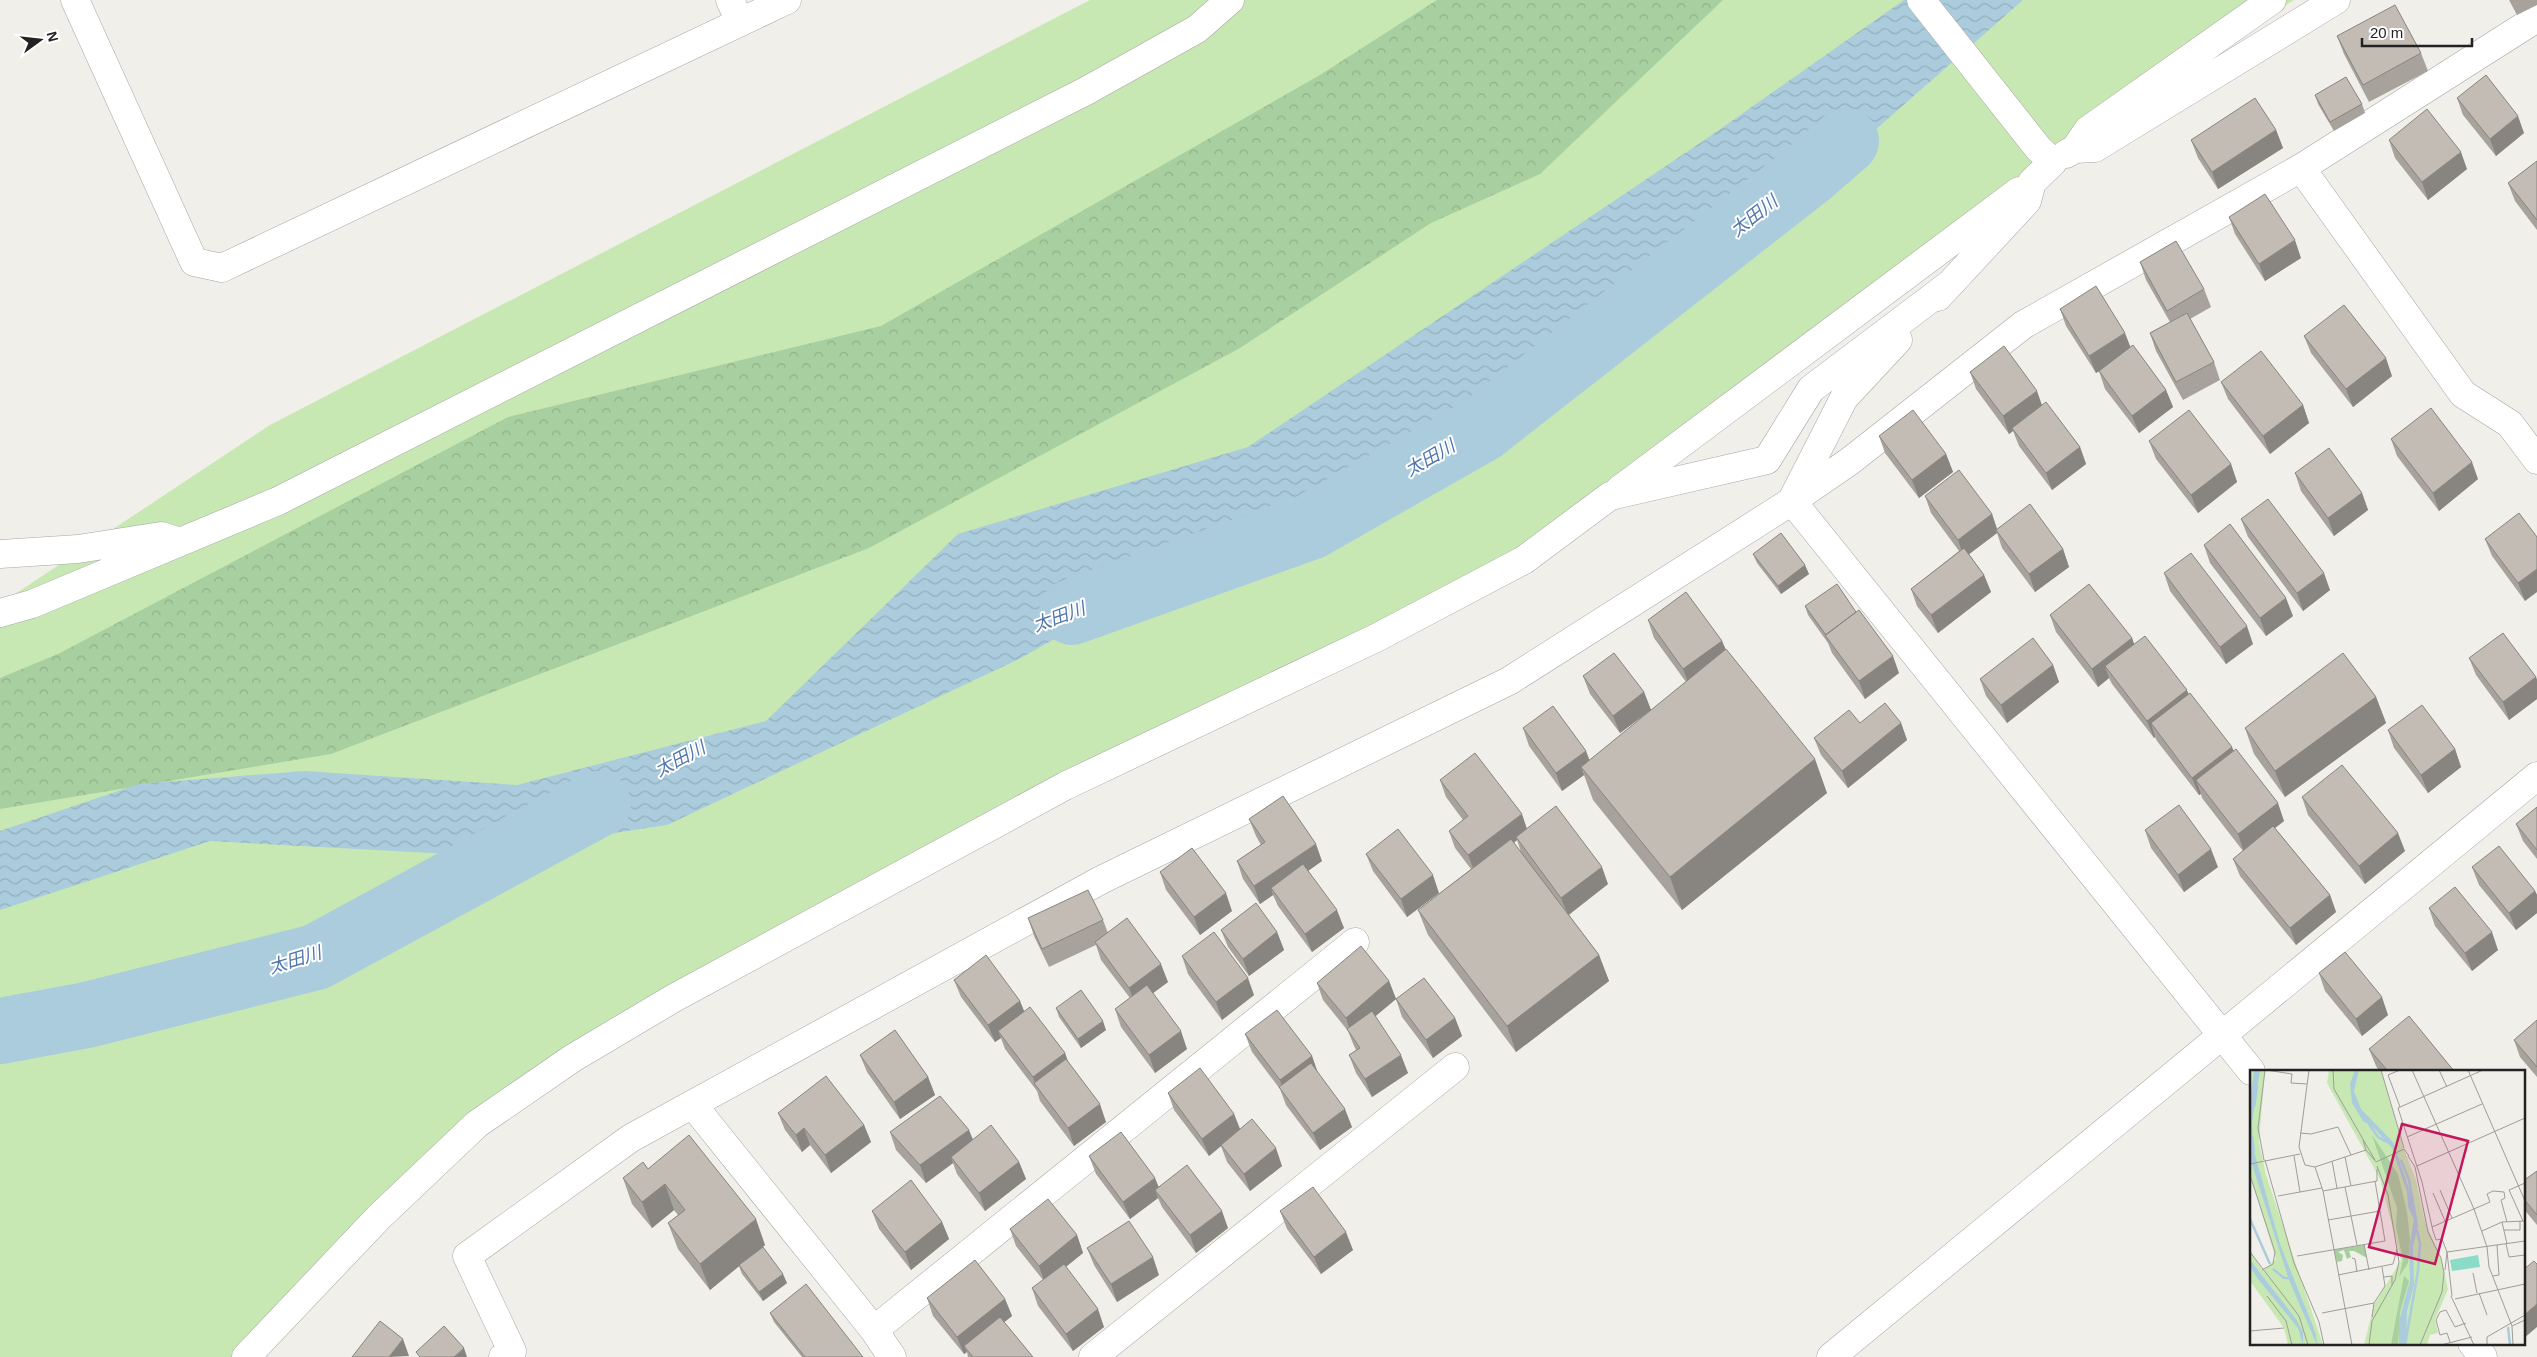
<svg xmlns="http://www.w3.org/2000/svg" width="2537" height="1357" font-family="Helvetica,'Noto Sans JP',sans-serif">
  <defs>
    <pattern id="forest-crowns" width="20" height="18" patternUnits="userSpaceOnUse" patternTransform="scale(1.25)"><rect width="20" height="18" fill="#a8cf9f"/><path d="M2 6a3 3 0 1 1 6 0M12 15a3 3 0 1 1 6 0" fill="none" stroke="#90b189"/></pattern>
    <pattern id="water-waves" width="16" height="10" patternUnits="userSpaceOnUse" patternTransform="scale(1.25)"><rect width="16" height="10" fill="#abccdd"/><path d="M0 5q4-4 8 0t8 0" fill="none" stroke="#93afbd"/></pattern>
  </defs>
  <rect width="100%" height="100%" fill="#f1efe9"/>
  <path fill="#c7e8b2" d="M1090 0H2294L2088 130 1524 560 769 946 453 1147 235 1357H0V604L270 425Z"/>
  <path fill="url(#forest-crowns)" d="M1437 0H1723L1540 174 1431 223 1240 348 869 548 331 754 0 809V678L58 654 508 417 881 326 1320 75Z"/>
  <path fill="url(#water-waves)" d="M1904 0H2023L1866 138 1447 419 1019 659 667 825 469 855 210 841 0 910V831L139 784 304 771 517 785 766 721 958 534 1248 447 1709 137Z"/>
  <g fill="none" stroke-linecap="round" stroke-linejoin="round">
    <path stroke="#abccdd" stroke-width="66" d="M1072 612 1310 527 1482 429 1808 174 1846 141
      M0 1031 87 1015 316 957 598 804"/>
    <defs>
      <path id="minor" d="M75 0 194 262 222 268 787 0
        M730 0 740 22
        M1921 0 2038 148 2053 162 2032 182 2027 201 1938 297
        M2075 149 2095 148 2336 0
        M2066 154 2075 149 2088 130 2272 0
        M2301 168 2463 394 2510 424 2537 460
        M1619 490 2019 191
        M1793 498 1844 398 1898 340
        M1792 501 2251 1071
        M0 554 78 549 161 536 174 540
        M0 613 32 604 278 501 1086 91 1197 29 1230 0
        M693 1105 874 1330 892 1357
        M874 1330 1355 942
        M2472 1343 2483 1357
        M246 1357 379 1217 477 1124 573 1058 674 998 1065 786 1378 637 1524 560 1610 496 1767 460 1811 389 1950 284
        M503 1357 512 1351 467 1256 631 1138 1101 880 1509 681 1792 501 1850 461 2023 325 2301 168 2537 18
        M1093 1357 1455 1067
        M1831 1357 2537 776"/>
    </defs>
    <use href="#minor" stroke="#a6a6a6" stroke-width="29"/>
    <use href="#minor" stroke="#fff" stroke-width="28"/>
  </g>
  <path fill="#a7a29c" fill-rule="evenodd" d="M2509 0H2537V5L2517 15Z
    M2337 36 2421 53 2428 71 2369 102 2344 54Z
    M2315 95 2362 104 2365 113 2334 131 2318 104Z
    M2457 98 2524 133 2496 156 2463 115Z
    M2276 130 2283 148 2218 189 2198 158 2191 140Z
    M2389 140 2467 169 2428 200 2395 158Z
    M2537 161V230L2515 201 2508 183Z
    M2229 217 2301 258 2265 281 2235 234Z
    M2140 262 2204 289 2211 307 2190 319 2214 362 2220 380 2183 400 2156 351 2150 333 2170 322 2146 280Z
    M2060 309 2130 347 2166 390 2173 407 2139 433 2105 389 2099 371 2096 373 2066 326Z
    M2304 336 2392 376 2353 407 2311 353Z
    M1970 372 2042 405 2080 447 2086 464 2052 490 2019 446 2013 431 2009 434 1976 389Z
    M2221 382 2303 405 2309 423 2270 454 2228 399Z
    M1879 436 1946 454 1953 472 1919 498 1885 453Z
    M2391 439 2478 479 2439 511 2397 456Z
    M2149 441 2231 464 2237 482 2198 513 2156 459Z
    M2295 473 2362 493 2368 510 2334 536 2301 491Z
    M1925 496 1992 514 1997 529 2063 549 2069 567 2035 592 2002 548 1997 533 1969 554 1984 575 1991 592 1938 633 1917 606 1911 589 1959 551 1931 513Z
    M2241 519 2330 590 2303 611 2248 537Z
    M2537 537 2525 601 2492 556 2485 539Z
    M2204 545 2293 616 2266 636 2210 563Z
    M1753 554 1809 574 1781 594 1757 563Z
    M2164 573 2253 644 2226 664 2170 591Z
    M1805 606 1899 673 1865 699 1832 653 1828 643 1808 615Z
    M2050 615 2132 638 2134 644 2188 694 2234 751 2284 821 2275 828 2330 895 2336 912 2296 945 2240 876 2233 859 2243 851 2202 798 2201 794 2199 795 2157 741 2155 737 2154 738 2112 684 2109 678 2098 687 2056 632Z
    M1648 620 1722 641 1726 650 1827 793 1682 910 1593 800 1584 775 1562 791 1529 746 1523 728 1590 760 1686 682 1654 638Z
    M2469 658 2536 677 2537 680V699L2509 720 2476 675Z
    M2053 665 2059 682 2007 723 1986 696 1980 679Z
    M1583 676 1644 692 1651 710 1620 733 1590 694Z
    M2376 697 2386 723 2285 797 2254 754 2245 728Z
    M1860 723H1901L1907 740 1848 788 1821 755 1814 738Z
    M2388 730 2455 749 2461 767 2428 793 2394 748Z
    M1440 780 1527 828 1608 884 1569 915 1599 955 1609 981 1516 1052 1428 935 1418 910 1471 869 1455 848 1449 831 1463 820 1446 797ZM1517 840 1521 852 1514 843Z
    M2302 797 2405 851 2365 884 2308 815Z
    M2537 807V859L2523 841 2516 824Z
    M1249 819 1322 861 1308 871 1344 928 1312 952 1278 906 1273 895 1260 904 1243 879 1237 861 1261 845 1256 836Z
    M2145 830 2218 867 2184 892 2151 848Z
    M1366 854 1439 893 1407 917 1373 871Z
    M2472 867 2535 891 2537 895V913L2516 930 2479 885Z
    M1160 872 1232 911 1200 935 1166 890Z
    M2429 908 2498 950 2472 971 2435 926Z
    M1028 918 1103 920 1108 933 1168 982 1152 993 1187 1049 1155 1073 1121 1027 1115 1009 1130 998 1101 960 1096 945 1049 967 1034 936Z
    M1221 930 1277 932 1284 950 1249 976 1228 947Z
    M1182 956 1254 995 1222 1020 1188 974Z
    M2319 973 2388 1015 2362 1036 2325 991Z
    M954 980 1024 1011 1065 1053 1068 1062 1106 1122 1074 1146 1040 1101 1037 1091 1005 1049 1001 1038 995 1042 961 997Z
    M1389 981 1396 999 1375 1016 1408 1073 1372 1097 1356 1073 1349 1055 1356 1050 1354 1046 1348 1031 1323 1000 1317 983Z
    M1396 999 1455 1018 1462 1036 1433 1058 1402 1017Z
    M1056 1008 1106 1030 1081 1048 1059 1017Z
    M2537 1020V1077L2520 1057 2514 1040Z
    M1245 1034 1312 1056 1317 1072 1352 1127 1320 1150 1286 1105 1280 1089 1252 1052Z
    M2369 1049 2454 1071H2379L2376 1066Z
    M860 1055 928 1077 935 1095 900 1119 867 1072Z
    M1168 1093 1234 1114 1240 1129 1282 1166 1250 1191 1227 1162 1221 1146 1209 1156 1174 1110Z
    M778 1113 864 1125 871 1142 831 1173 810 1145 802 1152 785 1130Z
    M890 1132 973 1139 1019 1162 1026 1179 985 1211 957 1174 953 1163 926 1183 896 1150Z
    M1089 1156 1159 1187 1228 1228 1196 1253 1162 1207 1158 1198 1130 1219 1096 1174Z
    M648 1169 765 1245 754 1254 787 1283 763 1301 742 1274 739 1266 710 1290 678 1249 668 1223 678 1215 674 1210 652 1228 632 1204 623 1178Z
    M2537 1171V1225L2523 1208V1181Z
    M872 1211 942 1222 949 1239 911 1270 879 1229Z
    M1280 1211 1353 1250 1321 1274 1287 1229Z
    M1010 1229 1077 1235 1083 1253 1066 1267 1104 1327 1073 1351 1038 1306 1032 1288 1043 1280 1016 1246Z
    M1087 1248 1159 1275 1117 1302 1094 1265Z
    M927 1298 1005 1299 1012 1316 1004 1322 1033 1357H968L967 1352 964 1354 933 1316Z
    M770 1313 863 1357H802L774 1322Z"/>
  <path fill="#88847f" d="M2518 116 2524 133 2496 156 2490 139Z
    M2276 130 2283 148 2218 189 2212 172Z
    M2461 152 2467 169 2428 200 2422 182Z
    M2295 240 2301 258 2265 281 2259 264Z
    M2125 333 2132 351 2096 373 2089 356Z
    M2386 358 2392 376 2353 407 2346 389Z
    M2166 390 2173 407 2139 433 2132 416Z
    M2037 391 2043 408 2012 428 2013 431 2009 434 2003 416Z
    M2303 405 2309 423 2270 454 2263 436Z
    M2080 447 2086 464 2052 490 2046 473Z
    M1946 454 1953 472 1919 498 1912 480Z
    M2472 462 2478 479 2439 511 2433 493Z
    M2231 464 2237 482 2198 513 2191 495Z
    M2362 493 2368 510 2334 536 2328 518Z
    M1992 514 1998 532 1996 530 1997 533 1964 558 1958 540Z
    M2063 549 2069 567 2035 592 2029 574Z
    M1805 565 1809 574 1781 594 1778 586Z
    M2537 569V592L2525 601 2518 583Z
    M2324 573 2330 590 2303 611 2297 593Z
    M1984 575 1991 592 1938 633 1931 615Z
    M2286 598 2293 616 2266 636 2260 618Z
    M2247 626 2253 644 2226 664 2220 647Z
    M2132 638 2138 656 2105 666 2109 678 2098 687 2092 669Z
    M1722 641 1729 658 1690 687 1683 669Z
    M1893 656 1899 673 1865 699 1859 681Z
    M2053 665 2059 682 2007 723 2001 705Z
    M2536 677 2537 680V699L2509 720 2503 702Z
    M2187 690 2193 707 2151 723 2155 737 2154 738 2147 721Z
    M1644 692 1651 710 1620 733 1613 716Z
    M2376 697 2386 723 2285 797 2275 771Z
    M1901 723 1907 740 1848 788 1842 771Z
    M2232 747 2239 764 2196 780 2201 794 2199 795 2192 778Z
    M2455 749 2461 767 2428 793 2421 775Z
    M1586 751 1593 769 1581 767 1584 775 1562 791 1556 773Z
    M1815 759 1827 793 1682 910 1670 877Z
    M2278 803 2284 821 2244 852 2238 834Z
    M1522 814 1528 832 1516 837 1517 840 1475 873 1468 855Z
    M2398 833 2405 851 2365 884 2359 866Z
    M1316 844 1322 861 1275 894 1271 888 1273 895 1260 904 1254 886Z
    M2211 849 2218 867 2184 892 2178 875Z
    M1602 867 1608 884 1568 915 1561 898Z
    M1433 875 1439 893 1407 917 1401 899Z
    M2535 891 2537 895V913L2516 930 2509 913Z
    M1226 893 1232 911 1200 935 1194 917Z
    M2330 895 2336 912 2296 945 2290 928Z
    M1337 910 1344 928 1312 952 1305 934Z
    M1277 932 1284 950 1249 976 1243 959Z
    M2492 932 2498 950 2472 971 2465 953Z
    M1599 955 1609 981 1516 1052 1507 1026Z
    M1161 964 1168 982 1136 1006 1129 988Z
    M1248 978 1254 995 1222 1020 1216 1002Z
    M1389 981 1396 999 1352 1036 1346 1018Z
    M2382 997 2388 1015 2362 1036 2356 1019Z
    M1020 1001 1027 1018 998 1031 1001 1038 995 1042 988 1025Z
    M1455 1018 1462 1036 1433 1058 1426 1040Z
    M1103 1021 1106 1030 1081 1048 1078 1039Z
    M1181 1031 1187 1049 1155 1073 1149 1055Z
    M1065 1053 1071 1070 1036 1086 1033 1077Z
    M1401 1055 1408 1073 1372 1097 1365 1079Z
    M1312 1056 1318 1073 1285 1096 1280 1080Z
    M928 1077 935 1095 900 1119 894 1102Z
    M1100 1104 1106 1122 1074 1146 1068 1128Z
    M1345 1109 1352 1127 1320 1150 1313 1133Z
    M1234 1114 1241 1132 1221 1145V1146L1209 1156 1202 1139Z
    M864 1125 871 1142 831 1173 825 1155Z
    M804 1128 810 1145 802 1152 796 1135Z
    M969 1130 976 1147 951 1157 953 1163 926 1183 920 1165Z
    M1276 1148 1282 1166 1250 1191 1244 1174Z
    M1019 1162 1026 1179 985 1211 979 1193Z
    M1155 1178 1162 1195 1155 1190 1158 1198 1130 1219 1123 1202Z
    M665 1184 674 1210 652 1228 642 1202Z
    M1222 1211 1228 1228 1196 1253 1190 1235Z
    M756 1219 765 1245 710 1290 700 1264Z
    M942 1222 949 1239 911 1270 905 1252Z
    M1346 1232 1353 1250 1321 1274 1314 1257Z
    M1077 1235 1083 1253 1045 1283 1039 1266Z
    M1153 1257 1159 1275 1117 1302 1111 1284Z
    M783 1274 787 1283 763 1301 759 1292Z
    M1005 1299 1012 1316 968 1351 964 1346 967 1352 964 1354 957 1337Z
    M2537 1304V1327L2523 1339V1316Z
    M1098 1309 1104 1327 1073 1351 1066 1334Z
    M403 1339 409 1356 389 1357Z
    M464 1348 467 1357H454Z"/>
  <path fill="#c2bcb5" stroke="#88847f" d="M2395 5 2421 53 2363 85 2337 36Z
    M2486 75 2518 116 2490 139 2457 98Z
    M2346 77 2362 104 2330 122 2315 95Z
    M2255 98 2276 130 2212 172 2191 140Z
    M2427 109 2461 152 2422 182 2389 140Z
    M2537 161V220L2508 183Z
    M2265 194 2295 240 2259 264 2229 217Z
    M2176 241 2204 289 2167 311 2140 262Z
    M2096 286 2125 333 2089 356 2060 309Z
    M2344 305 2386 358 2346 389 2304 336Z
    M2187 313 2214 362 2176 382 2150 333Z
    M2133 345 2166 390 2132 416 2099 371Z
    M2004 346 2037 391 2003 416 1970 372Z
    M2261 351 2303 405 2263 436 2221 382Z
    M2046 402 2080 447 2046 473 2012 428Z
    M2431 408 2472 462 2433 493 2391 439Z
    M1913 410 1946 454 1912 480 1879 436Z
    M2189 410 2231 464 2191 495 2149 441Z
    M2329 448 2362 493 2328 518 2295 473Z
    M1959 470 1992 514 1958 540 1925 496Z
    M2268 499 2324 573 2297 593 2241 519Z
    M2030 504 2063 549 2029 574 1996 530Z
    M2519 513 2537 537V569L2518 583 2485 539Z
    M2230 524 2286 598 2260 618 2204 545Z
    M1781 533 1805 565 1778 586 1753 554Z
    M1964 548 1984 575 1931 615 1911 589Z
    M2191 553 2247 626 2220 647 2164 573Z
    M1837 584 1856 612 1826 635 1805 606Z
    M2089 584 2132 638 2092 669 2050 615Z
    M1686 592 1722 641 1683 669 1648 620Z
    M1859 610 1893 656 1859 681 1825 635Z
    M2503 633 2536 677 2503 702 2469 658Z
    M2145 636 2187 690 2147 721 2105 666Z
    M2033 638 2053 665 2001 705 1980 679Z
    M1726 649 1815 759 1670 877 1581 767Z
    M1614 653 1644 692 1613 716 1583 676Z
    M2343 653 2376 697 2275 771 2245 728Z
    M2190 693 2232 747 2192 778 2151 723Z
    M1885 703 1901 723 1842 771 1814 738 1849 710 1860 723Z
    M2422 705 2455 749 2421 775 2388 730Z
    M1553 706 1586 751 1556 773 1523 728Z
    M2236 749 2278 803 2238 834 2196 780Z
    M1475 753 1522 814 1468 855 1449 831 1468 816 1440 780Z
    M2342 765 2398 833 2359 866 2302 797Z
    M1283 796 1316 844 1254 886 1237 861 1265 842 1249 819Z
    M2179 805 2211 849 2178 875 2145 830Z
    M1556 806 1602 867 1561 898 1516 837Z
    M2537 807V850L2516 824Z
    M2273 826 2330 895 2290 928 2233 859Z
    M1398 829 1433 875 1401 899 1366 854Z
    M1511 839 1599 955 1507 1026 1418 910Z
    M2499 846 2535 891 2509 913 2472 867Z
    M1192 848 1226 893 1194 917 1160 872Z
    M1303 864 1337 910 1305 934 1271 888Z
    M2455 887 2492 932 2465 953 2429 908Z
    M1088 890 1103 920 1042 949 1028 918Z
    M1256 903 1277 932 1243 959 1221 930Z
    M1127 918 1161 964 1129 988 1095 942Z
    M1214 932 1248 978 1216 1002 1182 956Z
    M1361 946 1389 981 1346 1018 1317 983Z
    M2345 952 2382 997 2356 1019 2319 973Z
    M986 955 1020 1001 988 1025 954 980Z
    M1424 978 1455 1018 1426 1040 1396 999Z
    M1147 985 1181 1031 1149 1055 1115 1009Z
    M1081 990 1103 1021 1078 1039 1056 1008Z
    M1030 1007 1065 1053 1033 1077 998 1031Z
    M1277 1010 1312 1056 1280 1080 1245 1034Z
    M1372 1011 1401 1055 1365 1079 1349 1055 1360 1048 1347 1029Z
    M2409 1016 2454 1071H2388L2369 1049Z
    M2537 1020V1067L2514 1040Z
    M895 1030 928 1077 894 1102 860 1055Z
    M1066 1059 1100 1104 1068 1128 1034 1083Z
    M1311 1063 1345 1109 1313 1133 1279 1087Z
    M1200 1068 1234 1114 1202 1139 1168 1093Z
    M826 1076 864 1125 825 1155 804 1128 796 1135 778 1113Z
    M940 1096 969 1130 920 1165 890 1132Z
    M1252 1119 1276 1148 1244 1174 1221 1145Z
    M991 1125 1019 1162 979 1193 951 1157Z
    M1121 1132 1155 1178 1123 1202 1089 1156Z
    M689 1135 756 1219 700 1264 668 1223 685 1210 665 1184 642 1202 623 1178 643 1162 648 1169Z
    M1187 1165 1222 1211 1190 1235 1155 1190Z
    M2537 1171V1215L2523 1198V1181Z
    M911 1180 942 1222 905 1252 872 1211Z
    M1313 1187 1346 1232 1314 1257 1280 1211Z
    M1048 1199 1077 1235 1039 1266 1010 1229Z
    M1129 1221 1153 1257 1111 1284 1087 1248Z
    M763 1247 783 1274 759 1292 739 1265Z
    M975 1260 1005 1299 957 1337 927 1298Z
    M2534 1261 2537 1264V1304L2523 1316V1270Z
    M1064 1264 1098 1309 1066 1334 1032 1288Z
    M806 1284 863 1357H805L770 1313Z
    M1000 1317 1033 1357H973L964 1346Z
    M380 1321 403 1339 389 1357H352Z
    M444 1326 464 1348 454 1357H420L416 1352Z"/>
  <g text-anchor="middle" stroke-width="4" stroke-linejoin="round" paint-order="stroke">
    <g font-size="18" font-style="italic" fill="#5075af" stroke="#fff">
      <text transform="translate(1754 216) rotate(-38)" y="6">太田川</text>
      <text transform="translate(1430 458) rotate(-30)" y="6">太田川</text>
      <text transform="translate(1059 617) rotate(-20)" y="6">太田川</text>
      <text transform="translate(680 759) rotate(-28)" y="6">太田川</text>
      <text transform="translate(295 960) rotate(-17)" y="6">太田川</text>
    </g>
  </g>
  <g transform="translate(2250 1070)">
    <rect width="275" height="275" fill="#f1efe9"/>
    <path d="M0 0H15L9 72 16 105 73 275H38L34 258 0 211V180L13 201 26 189 0 105ZM79 0H131L153 77 166 110 175 152 191 188 198 219 185 250 188 263 180 265 177 275H114L124 235 151 190 130 109 77 13Z" fill="#c7e8b2"/>
    <path d="M122 65 148 104 157 142 160 170 158 193 149 207 153 190 146 157 147 138ZM114 175 117 188 104 181H99L101 187 97 189 94 180 88 182 93 185 92 191 87 192 84 180ZM154 206 159 211 150 242 148 275H141Z" fill="#a8cf9f"/>
    <path d="M228 185 230 197 202 201 200 190Z" fill="#8bdcc6"/>
    <path d="M4 0H10L2 53 3 78 30 174 66 265 67 275 39 210 0 88V31ZM105 0H109L104 21 111 39 143 72 165 136 168 155 163 177 164 215 157 241 156 275H149V251L160 211 159 180 164 149 158 137 157 122 142 78 123 57 113 51 102 33 100 14ZM0 190 46 249 53 262V275L48 258 8 209 0 197Z" fill="#abccdd"/>
    <path fill="none" stroke="#abccdd" stroke-width="2.5" d="M4 37 7 16M119 54 128 67 139 73M2 66 4 82M151 90 159 110 163 132M0 149 20 194M23 199 34 208H39M52 233 62 257M258 257 260 275M155 275 168 201 170 174 167 160"/>
    <path fill="none" stroke="#9e9d99" stroke-width="1" d="M16 0 42 4 41 13 57 14M59 0 49 77 55 95 65 97 116 80M83 0 84 19 125 90M131 0 154 78M150 0 138 5 150 37M162 0 224 139 237 177 239 197 262 256M189 0 197 17M218 0 275 131M50 63 61 64 88 57 101 85M157 67 232 34M113 70 116 80 126 92 154 79 159 86M44 86 50 122M158 86 165 97 178 162 191 188 194 203 192 222 170 275M95 87 101 116M14 90 8 58 15 0M15 90 44 193 69 252 74 275M82 91 87 118M0 94 50 84M167 96 275 48M65 97 73 121 102 275M0 105 25 182 23 194 12 200M95 117 107 175M190 120 202 148M259 120 273 151M259 120 275 113M73 121 127 111V99M183 123 195 151M28 126 72 118M78 150 130 141M252 152 257 174M182 157 240 132 237 124 243 121 254 122 255 128 251 130 257 152M254 160H270V151M232 161 252 152 275 151M114 174 119 200M256 174 259 187 275 185M0 182 49 246 58 275M197 182 275 171M47 186 135 171 125 111M102 188 105 189 107 202M195 200 197 182M223 203 227 223M88 205 143 194 147 179M243 206 249 205 247 175M134 207 142 206V215M229 223 237 245M17 226 36 251 42 275M201 226 224 275M202 226 197 182 192 169 186 170 183 161 172 112 148 38 233 0M205 229 275 214M72 243 124 233M122 247 124 233 135 216 132 197M0 261 34 258M200 272 197 263 190 265 186 250 190 242 196 240 205 257 216 253M119 275 122 251 145 210 149 192 138 125 127 96M191 275 222 267M237 275V267L275 245M263 275 262 256 275 250"/>
    <path fill="#c2185b" fill-opacity="0.15" stroke="#c2185b" stroke-width="2.5" d="M152 54 218 71 185 194 119 177Z"/>
    <rect width="275" height="275" fill="none" stroke="#222" stroke-width="2.5"/>
  </g>
  <g transform="translate(40 40) rotate(75)" stroke="#ffffff" stroke-width="4" paint-order="stroke">
  <path d="M0-4L9 19L0 12L-9 19Z" fill="#222222"/>
  <text y="-8" font-size="14" font-weight="bold" text-anchor="middle" fill="#222222">N</text>
  </g>
  <path d="M2362 38v8h110v-8" fill="none" stroke="#222222" stroke-width="2.5"/>
  <text x="2370" y="38" font-size="15" fill="#222222" stroke="#ffffff" stroke-width="4" paint-order="stroke">20 m</text>
</svg>
